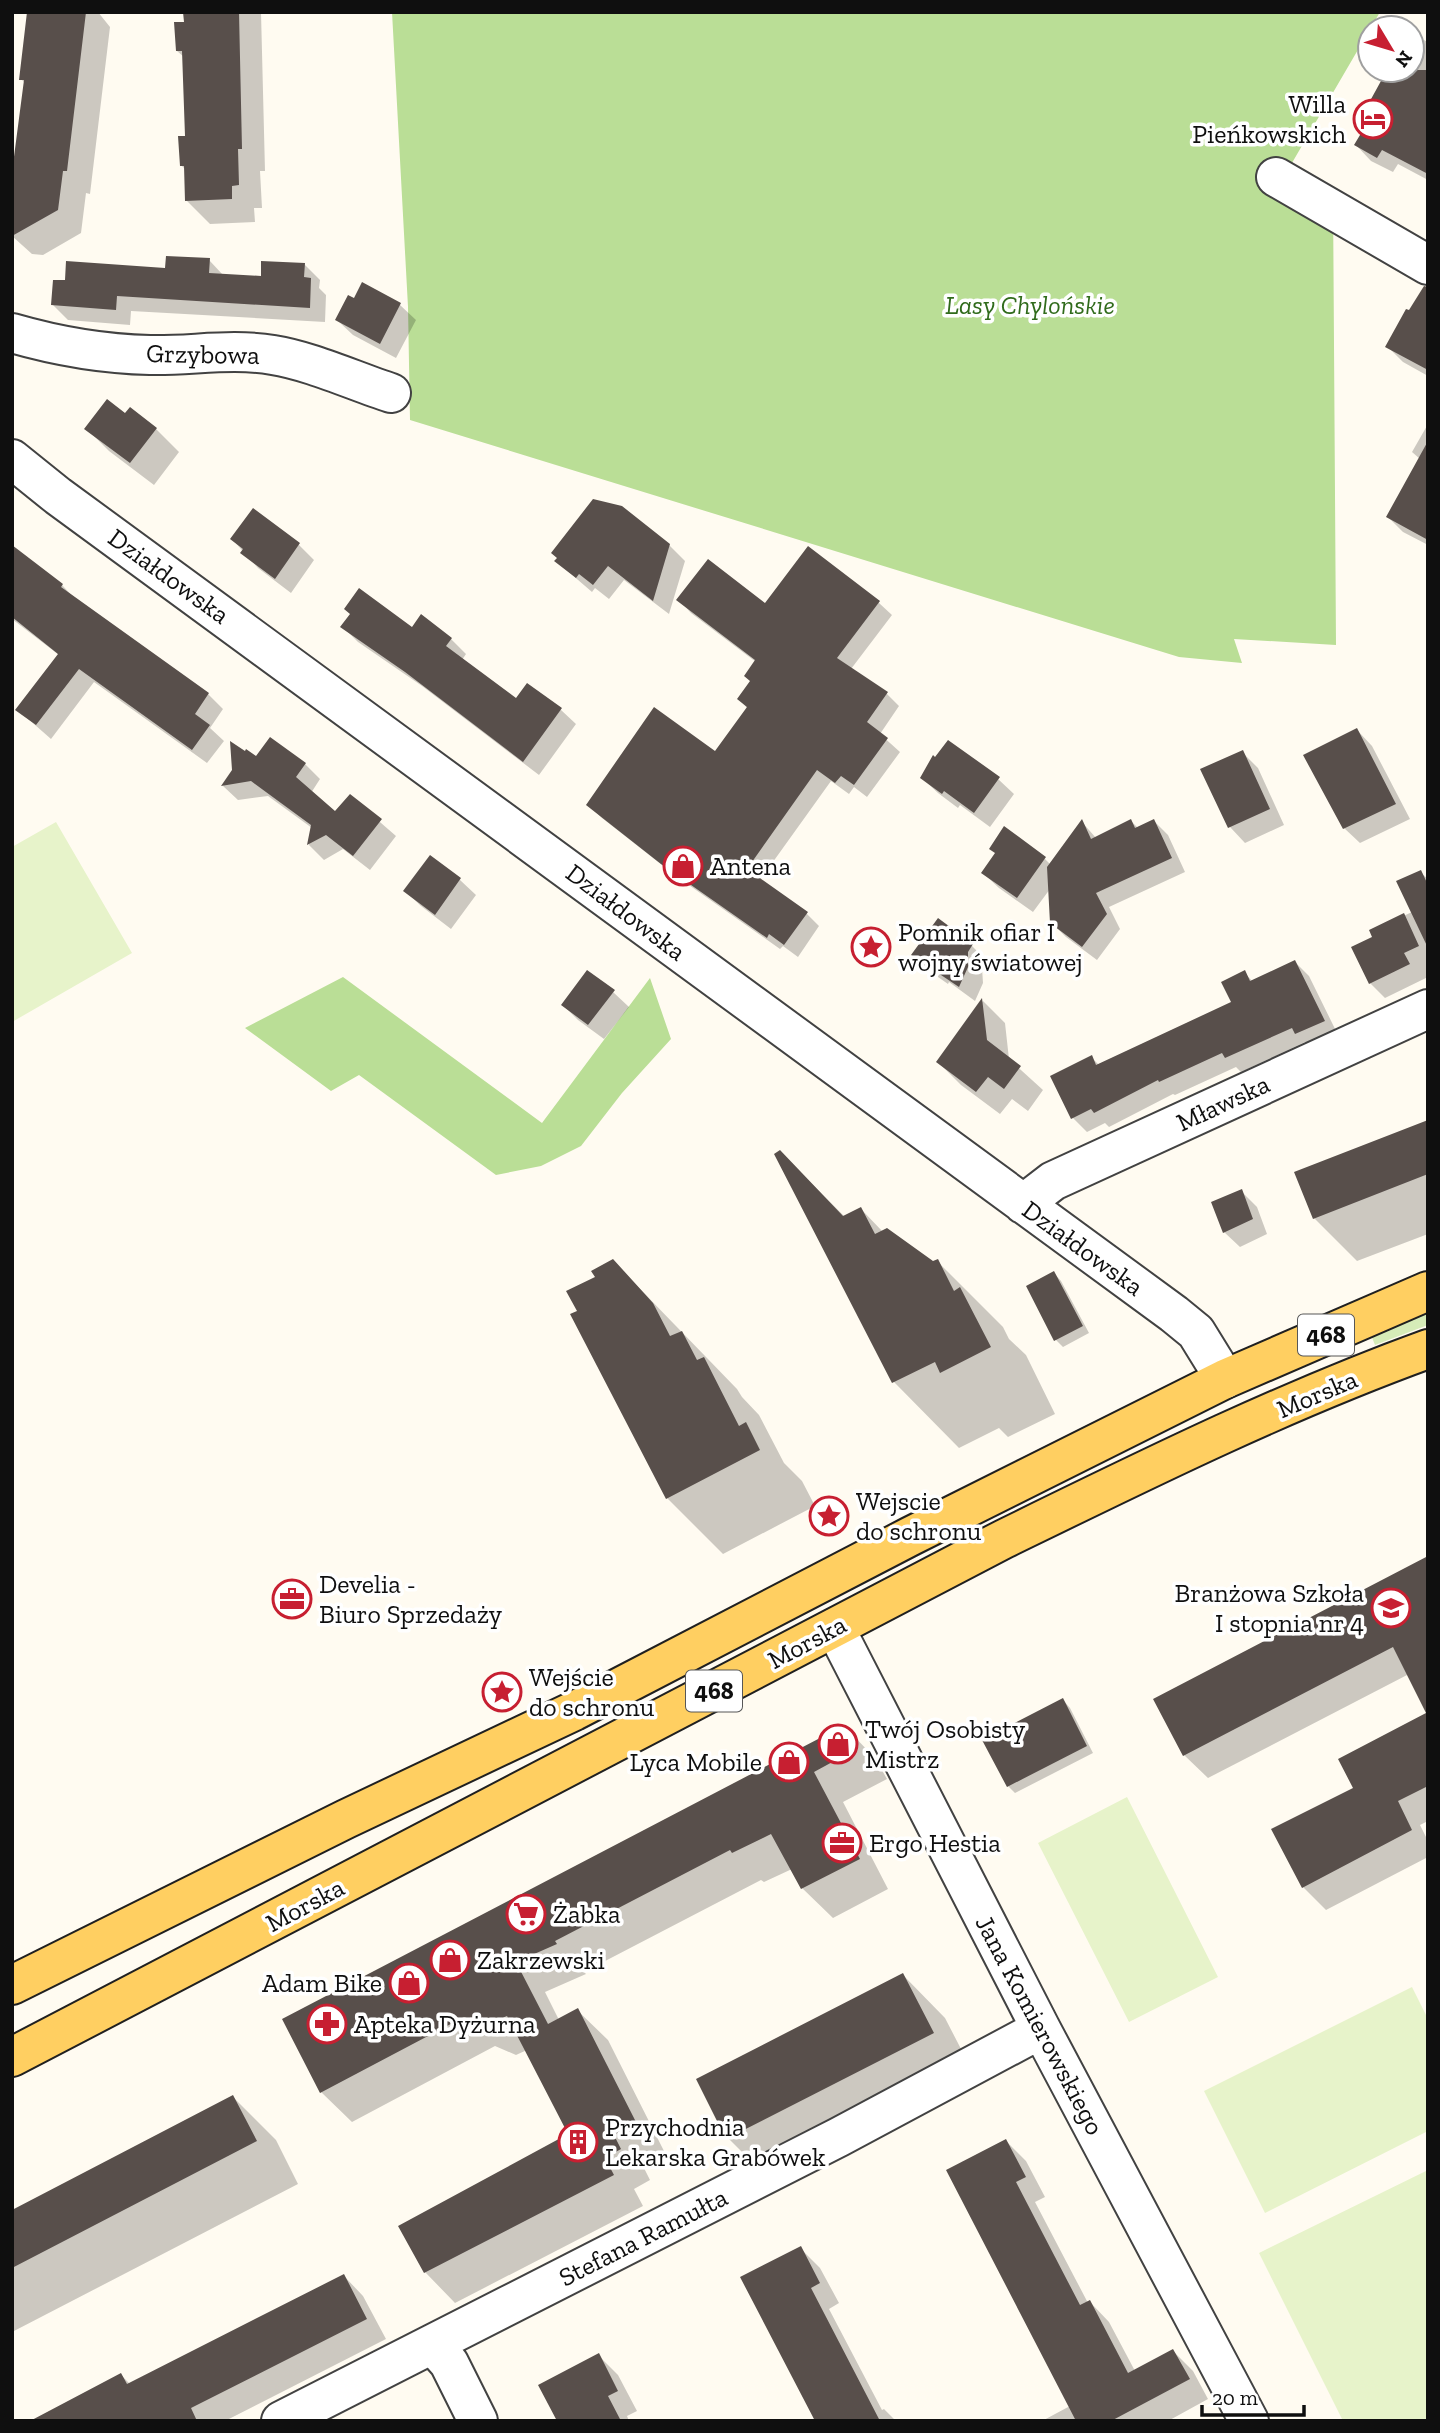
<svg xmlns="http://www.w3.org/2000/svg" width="1440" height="2433" font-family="'Zilla Slab',serif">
  <rect width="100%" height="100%" fill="#fffbf1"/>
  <path fill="#d6ecb8" d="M1428 1313V1325L1375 1345 1371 1335Z"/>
  <path fill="#bade96" d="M392 12H1380L1289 168 1333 194 1336 645 1234 639 1242 663 1179 657 410 420 408 307Z
    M343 977 542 1123 650 978 671 1039 622 1093 581 1146 541 1166 496 1175 359 1075 331 1091 245 1028Z"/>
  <path fill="#e7f3ca" d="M56 822 132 953 12 1022V847Z
    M1127 1797 1218 1977 1129 2022 1038 1843Z
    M1412 1987 1428 2019V2131L1265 2213 1204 2091Z
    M1428 2170V2421H1343L1259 2253Z"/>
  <path fill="#0003" d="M29 12H98L110 27 90 194 86 193 81 233 43 255 32 254 12 236V162H15L25 83 21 79Z
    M191 12H261L265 171H260L262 208H254L255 222 210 224 186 200 185 169 181 165 187 138 184 57 177 51 196 23Z
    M1416 36 1428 42V180L1398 164 1393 172 1371 161 1356 145 1367 127 1361 121 1390 70H1412V43Z
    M209 260 224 276 262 278 304 264 320 280 319 288 326 295 325 322 131 311 130 325 68 320 53 305 167 269Z
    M363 284 400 305 416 320 396 358 353 335 337 320 354 301Z
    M1428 322V376L1403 362 1388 347Z
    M126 415 156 429 179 452 154 485 109 451 86 428Z
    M1428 424V545L1403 532 1388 517 1420 459 1412 452Z
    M253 510 299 545 314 560 291 593 258 568 232 539Z
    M669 545 685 561 669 614 624 580 609 599 595 588 592 592 556 561Z
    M808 549 879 603 892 615 851 669 886 693 899 706 880 734 900 752 867 797 854 787 849 794 831 781 760 880 806 913 819 926 798 957 783 946 780 949 676 876 602 818 589 805 716 753 748 709 739 699 752 681 756 662 691 613 679 600 765 605Z
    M12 550 62 585 77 601 208 694 223 709 210 728 224 741 207 763 94 682 51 739 18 710 59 655 12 619Z
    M422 617 451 639 466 654 462 660 516 701 528 685 561 710 576 724 539 775 422 686 358 642 343 627 412 630Z
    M1357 730 1372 746 1410 819 1360 843 1344 828Z
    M1242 752 1258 768 1284 825 1245 843 1230 827Z
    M256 759 305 764 320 779 311 793 336 814 350 796 396 836 370 870 343 849 324 860 309 845 312 828 268 796 238 800 223 786Z
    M935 760 998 779 1014 794 990 827 960 805 958 808 938 793 922 778Z
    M1131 821 1138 828 1154 821 1168 835 1185 872 1109 907 1120 929 1097 960 1066 937 1051 922 1050 889 1033 912 999 888 983 873 1045 859 1051 865 1082 822 1096 838Z
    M430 857 460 880 476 895 451 929 421 906 405 891Z
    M1420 872 1428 879V977L1385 998 1370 983 1375 938 1371 931 1412 912Z
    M972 946 987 961 982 968 983 983 975 1001 949 982 948 984 928 970 913 955Z
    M1295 962 1309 976 1338 1035 1311 1047 1305 1042 1241 1072 1236 1067 1175 1095 1173 1094 1109 1127 1105 1123 1087 1132 1073 1118 1091 1057 1099 1065 1233 1003 1244 972 1253 982Z
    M613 992 629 1007 604 1039 578 1020 563 1005Z
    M983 1001 1005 1023 1009 1059 1043 1090 1028 1111 1012 1099 1000 1114 961 1085 938 1062Z
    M1428 1122V1234L1357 1261 1314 1218Z
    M780 1152 845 1217 861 1209 883 1232 933 1263 937 1261 1003 1327 1009 1339 1026 1355 1055 1414 1008 1437 999 1428 959 1448 894 1382Z
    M1241 1191 1257 1207 1267 1234 1240 1247 1224 1232Z
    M613 1261 737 1389 742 1397 759 1415 784 1463 802 1481 815 1506 723 1554 667 1498 579 1311 597 1277Z
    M1054 1273 1061 1281 1089 1333 1063 1347 1056 1340Z
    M1428 1558 1409 1674 1208 1778 1184 1755 1155 1700Z
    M1063 1700 1070 1708 1093 1753 1015 1793 1008 1786Z
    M1428 1714V1821L1420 1825 1428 1841V1857L1326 1910 1303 1887 1355 1788Z
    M845 1727 875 1758 887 1779 843 1802 888 1889 833 1918 802 1888 792 1869 764 1882 761 1880 584 1972 586 1974 545 1992 559 2020 577 2010 608 2040 665 2153 643 2166 650 2180 634 2189 643 2206 455 2303 425 2272 401 2226 571 2135 527 2050 516 2055 495 2046 352 2122 321 2092Z
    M903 1975 945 2018 975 2076 771 2181 728 2138 698 2080Z
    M233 2097 276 2140 298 2184 14 2331 12 2329V2212Z
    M1006 2141 1026 2161 1045 2197 1035 2202 1088 2303 1090 2302 1109 2322 1135 2371 1173 2351 1193 2371 1208 2399 1168 2421H1042L1070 2406Z
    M800 2248 820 2268 839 2303 829 2309 882 2410 884 2409 896 2421H817Z
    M344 2276 363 2296 386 2339 225 2421H33L121 2375 130 2384Z
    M598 2355 618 2375 637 2411 627 2416 629 2421H559Z"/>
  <path fill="#584f4b" d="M27 12H86L67 171H63L58 210 12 236V172L24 80H19Z
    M183 12H239L242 149H238L239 185 232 186V199L185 201 184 166H180L178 136H185L182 51H176L174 22H184Z
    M1387 70H1428V174L1382 150 1377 158 1354 145 1366 125 1359 121Z
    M166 256 210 258 209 273 261 276V261L305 263 304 277 311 278 310 308 117 296 116 310 51 305 53 280H65L66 261 165 268Z
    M362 282 401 303 380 344 335 320 348 295 354 298Z
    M1424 286 1428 287V370L1385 347 1406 309 1409 310Z
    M107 399 125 413 130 407 157 428 130 463 84 429Z
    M1428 441V540L1386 517Z
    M593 499 622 506 670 544 653 601 608 566 593 585 579 574 576 578 554 561 557 558 551 553Z
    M253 508 300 543 275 579 240 553 243 549 230 539Z
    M12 545 63 584 61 587 209 693 195 714 210 725 192 750 79 669 36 725 15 710 58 654 12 617Z
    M808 546 880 601 837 658 888 692 867 722 888 738 854 785 841 776 835 783 817 770 747 869 808 912 784 945 769 934 767 938 661 864 586 805 654 707 715 751 747 707 737 699 750 681 744 676 755 660 676 600 708 559 765 603Z
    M359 588 412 627 421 614 452 638 446 646 516 698 527 683 562 708 523 762 405 672 340 627 350 614 344 609Z
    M1357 728 1396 804 1343 829 1303 755Z
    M270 737 306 763 296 777 335 811 350 794 382 819 353 856 326 835 307 845 311 825 251 781 221 786 232 770 230 741 245 751 246 749 256 756Z
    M948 740 1000 777 974 813 944 791 942 794 920 778 933 755 935 757Z
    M1243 750 1270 809 1228 828 1200 769Z
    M1082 819 1091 839 1131 819 1135 828 1154 819 1172 858 1096 893 1107 914 1082 947 1050 923 1047 867Z
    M1004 826 1046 857 1017 898 981 873 995 853 989 849Z
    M430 855 461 878 435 915 403 891Z
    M1421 870 1428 885V948L1396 881Z
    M1404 913 1419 946 1404 953 1410 964 1369 984 1351 947 1372 937 1369 930Z
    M938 918 973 944 968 952V967L959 987 911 955Z
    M1295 960 1325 1021 1295 1034 1292 1028 1225 1058 1222 1053 1159 1082 1158 1080 1094 1113 1091 1109 1071 1119 1050 1076 1092 1055 1096 1065 1231 1002 1221 982 1245 970 1250 981Z
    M587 970 615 990 588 1025 561 1005Z
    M982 998 987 1040 1021 1066 1004 1089 988 1077 976 1092 936 1062Z
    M1428 1120V1174L1313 1219 1294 1172Z
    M780 1150 843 1216 861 1207 875 1234 887 1228 933 1261 938 1259 954 1291 960 1287 991 1347 940 1373 935 1362 892 1383 774 1154Z
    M1242 1189 1253 1219 1223 1233 1211 1202Z
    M613 1259 653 1303 670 1336 682 1331 697 1360 704 1357 739 1426 746 1422 760 1450 666 1499 570 1314 577 1311 566 1291 595 1277 591 1271Z
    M1054 1271 1083 1326 1054 1341 1026 1286Z
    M1428 1556V1786L1398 1801 1412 1830 1302 1888 1271 1829 1353 1788 1338 1759 1426 1713 1393 1647 1183 1756 1153 1699Z
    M1063 1698 1087 1746 1007 1787 982 1740Z
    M845 1725 858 1748 814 1772 860 1859 801 1889 771 1834 732 1853 730 1850 555 1941 557 1944 516 1962 548 2024 578 2008 636 2122 614 2135 621 2149 605 2158 614 2175 424 2273 398 2226 568 2134 507 2016 485 2025 464 2017 320 2093 282 2019Z
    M903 1973 934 2033 726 2139 696 2079Z
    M233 2095 257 2141 12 2268V2210Z
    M1006 2139 1026 2177 1016 2182 1080 2305 1090 2300 1128 2373 1173 2349 1190 2379 1111 2421H1076L946 2170Z
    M801 2246 820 2283 811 2288 880 2421H815L740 2277Z
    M344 2274 367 2319 191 2408 197 2421H30L121 2373 127 2384Z
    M599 2353 618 2391 608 2396 621 2421H557L538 2385Z"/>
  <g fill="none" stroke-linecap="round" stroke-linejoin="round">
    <defs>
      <path id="minor" d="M1276 177 1428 265
        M12 333C57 346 103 354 150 355 191 356 232 348 273 355 311 361 354 381 391 393
        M12 459 58 496 1174 1314 1196 1332 1225 1379
        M1023 1204 1053 1181 1428 1009
        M835 1628 1041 2029 1249 2421
        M433 2345 449 2363 478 2421
        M281 2421 839 2137 1041 2029"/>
      <path id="primary" d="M12 1985 346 1819 574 1711 911 1536 1225 1379 1428 1291
        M12 2057 1004 1539C1143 1471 1282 1402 1428 1349"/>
    </defs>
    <use href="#minor" stroke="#424242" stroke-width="42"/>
    <use href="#primary" stroke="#202020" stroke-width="42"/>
    <use href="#minor" stroke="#fff" stroke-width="38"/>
    <use href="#primary" stroke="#ffcf61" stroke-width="38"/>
  </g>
  <defs>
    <symbol id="hotel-ring" viewBox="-11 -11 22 22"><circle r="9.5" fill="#fff" stroke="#c71f31" stroke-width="1.5"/><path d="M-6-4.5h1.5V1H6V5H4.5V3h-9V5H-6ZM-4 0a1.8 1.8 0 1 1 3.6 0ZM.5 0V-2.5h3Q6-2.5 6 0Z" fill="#c71f31"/></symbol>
    <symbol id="shop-ring" viewBox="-11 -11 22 22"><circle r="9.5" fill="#fff" stroke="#c71f31" stroke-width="1.5"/><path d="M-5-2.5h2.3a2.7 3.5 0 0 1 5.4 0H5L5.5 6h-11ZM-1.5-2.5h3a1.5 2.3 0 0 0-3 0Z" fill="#c71f31"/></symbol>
    <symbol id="sight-ring" viewBox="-11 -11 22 22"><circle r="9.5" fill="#fff" stroke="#c71f31" stroke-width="1.5"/><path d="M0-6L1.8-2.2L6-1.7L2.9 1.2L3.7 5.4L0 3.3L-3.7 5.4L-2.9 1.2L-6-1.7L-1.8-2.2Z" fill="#c71f31"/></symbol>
    <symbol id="office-ring" viewBox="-11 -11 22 22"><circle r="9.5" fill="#fff" stroke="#c71f31" stroke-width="1.5"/><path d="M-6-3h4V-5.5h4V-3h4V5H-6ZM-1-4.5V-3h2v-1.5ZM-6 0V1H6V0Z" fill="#c71f31"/></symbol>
    <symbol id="school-ring" viewBox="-11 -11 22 22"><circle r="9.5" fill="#fff" stroke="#c71f31" stroke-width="1.5"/><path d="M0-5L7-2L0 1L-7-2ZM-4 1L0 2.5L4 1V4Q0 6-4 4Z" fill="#c71f31"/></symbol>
    <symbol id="supermarket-ring" viewBox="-11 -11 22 22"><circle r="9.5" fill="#fff" stroke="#c71f31" stroke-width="1.5"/><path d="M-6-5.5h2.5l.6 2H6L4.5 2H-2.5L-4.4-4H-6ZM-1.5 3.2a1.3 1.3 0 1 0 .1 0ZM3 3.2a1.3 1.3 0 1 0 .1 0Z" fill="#c71f31"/></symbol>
    <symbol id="pharmacy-ring" viewBox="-11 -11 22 22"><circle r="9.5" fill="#fff" stroke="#c71f31" stroke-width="1.5"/><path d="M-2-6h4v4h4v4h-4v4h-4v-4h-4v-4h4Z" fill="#c71f31"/></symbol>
    <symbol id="building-ring" viewBox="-11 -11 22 22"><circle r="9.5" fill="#fff" stroke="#c71f31" stroke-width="1.5"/><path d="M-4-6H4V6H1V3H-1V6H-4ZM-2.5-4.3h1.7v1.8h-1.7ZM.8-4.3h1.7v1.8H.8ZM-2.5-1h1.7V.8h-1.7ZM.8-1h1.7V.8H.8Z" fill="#c71f31"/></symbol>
  </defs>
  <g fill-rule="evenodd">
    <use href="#hotel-ring" x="1351" y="97" width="44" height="44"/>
    <use href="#shop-ring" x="661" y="844" width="44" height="44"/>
    <use href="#sight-ring" x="849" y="925" width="44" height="44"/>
    <use href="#sight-ring" x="807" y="1494" width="44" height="44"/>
    <use href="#office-ring" x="270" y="1577" width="44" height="44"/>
    <use href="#school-ring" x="1369" y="1586" width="44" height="44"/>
    <use href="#sight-ring" x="480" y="1670" width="44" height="44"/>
    <use href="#shop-ring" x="816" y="1722" width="44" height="44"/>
    <use href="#shop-ring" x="767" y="1740" width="44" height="44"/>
    <use href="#office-ring" x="820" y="1821" width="44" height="44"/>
    <use href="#supermarket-ring" x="504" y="1892" width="44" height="44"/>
    <use href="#shop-ring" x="428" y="1938" width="44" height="44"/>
    <use href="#shop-ring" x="387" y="1961" width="44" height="44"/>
    <use href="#pharmacy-ring" x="305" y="2002" width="44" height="44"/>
    <use href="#building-ring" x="556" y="2120" width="44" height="44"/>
  </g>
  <g text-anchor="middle" stroke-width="7" stroke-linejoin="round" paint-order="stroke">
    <g fill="#fff" stroke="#575757" stroke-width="2">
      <rect x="1298" y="1314.5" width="56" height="41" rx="5"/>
      <rect x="686" y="1670.5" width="56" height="41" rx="5"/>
    </g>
    <g font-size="24" font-weight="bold" fill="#0f0f0f">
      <text x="1326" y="1343">468</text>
      <text x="714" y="1699">468</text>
    </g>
    <g font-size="26" fill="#0f0f0f" stroke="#fff" text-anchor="start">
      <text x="1346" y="113" text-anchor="end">Willa<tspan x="1346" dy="30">Pieńkowskich</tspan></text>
      <text x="710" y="875">Antena</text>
      <text x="898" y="941">Pomnik ofiar I<tspan x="898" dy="30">wojny światowej</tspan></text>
      <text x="856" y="1510">Wejscie<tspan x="856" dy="30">do schronu</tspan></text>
      <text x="319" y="1593">Develia -<tspan x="319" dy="30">Biuro Sprzedaży</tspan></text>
      <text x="1364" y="1602" text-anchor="end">Branżowa Szkoła<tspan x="1364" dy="30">I stopnia nr 4</tspan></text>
      <text x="529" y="1686">Wejście<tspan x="529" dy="30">do schronu</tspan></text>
      <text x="865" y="1738">Twój Osobisty<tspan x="865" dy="30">Mistrz</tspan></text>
      <text x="762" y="1771" text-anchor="end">Lyca Mobile</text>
      <text x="869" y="1852">Ergo Hestia</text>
      <text x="553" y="1923">Żabka</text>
      <text x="477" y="1969">Zakrzewski</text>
      <text x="382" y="1992" text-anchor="end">Adam Bike</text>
      <text x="354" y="2033">Apteka Dyżurna</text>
      <text x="605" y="2136">Przychodnia<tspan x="605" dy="30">Lekarska Grabówek</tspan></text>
    </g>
    <g font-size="26" font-style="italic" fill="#306b1b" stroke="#fff">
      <text x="1030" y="314">Lasy Chylońskie</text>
    </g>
    <g font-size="26" fill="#0f0f0f" stroke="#fff">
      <text transform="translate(203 354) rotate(1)" y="9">Grzybowa</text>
      <text transform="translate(169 576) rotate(36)" y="9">Działdowska</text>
      <text transform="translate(626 912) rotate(37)" y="9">Działdowska</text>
      <text transform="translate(1223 1103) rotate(-25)" y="9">Mławska</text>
      <text transform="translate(1083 1248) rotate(36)" y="9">Działdowska</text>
      <text transform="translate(1317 1394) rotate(-23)" y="9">Morska</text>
      <text transform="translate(807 1642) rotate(-28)" y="9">Morska</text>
      <text transform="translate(305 1905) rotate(-28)" y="9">Morska</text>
      <text transform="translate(1040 2025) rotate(62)" y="9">Jana Komierowskiego</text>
      <text transform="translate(643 2237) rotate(-27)" y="9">Stefana Ramułta</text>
    </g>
  </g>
  <rect width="1440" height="2433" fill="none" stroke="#0f0f0f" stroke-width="28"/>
  <g transform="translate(1391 49) rotate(128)"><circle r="33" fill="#ffffff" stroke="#9f9f9f" stroke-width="2"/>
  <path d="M0-5L12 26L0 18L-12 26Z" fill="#c71f31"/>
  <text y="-10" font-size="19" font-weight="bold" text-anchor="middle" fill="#0f0f0f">N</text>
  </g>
  <path d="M1202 2405v10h102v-10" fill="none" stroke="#0f0f0f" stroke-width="3.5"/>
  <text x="1212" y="2405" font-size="21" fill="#0f0f0f" stroke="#ffffff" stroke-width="5" paint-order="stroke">20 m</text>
</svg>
